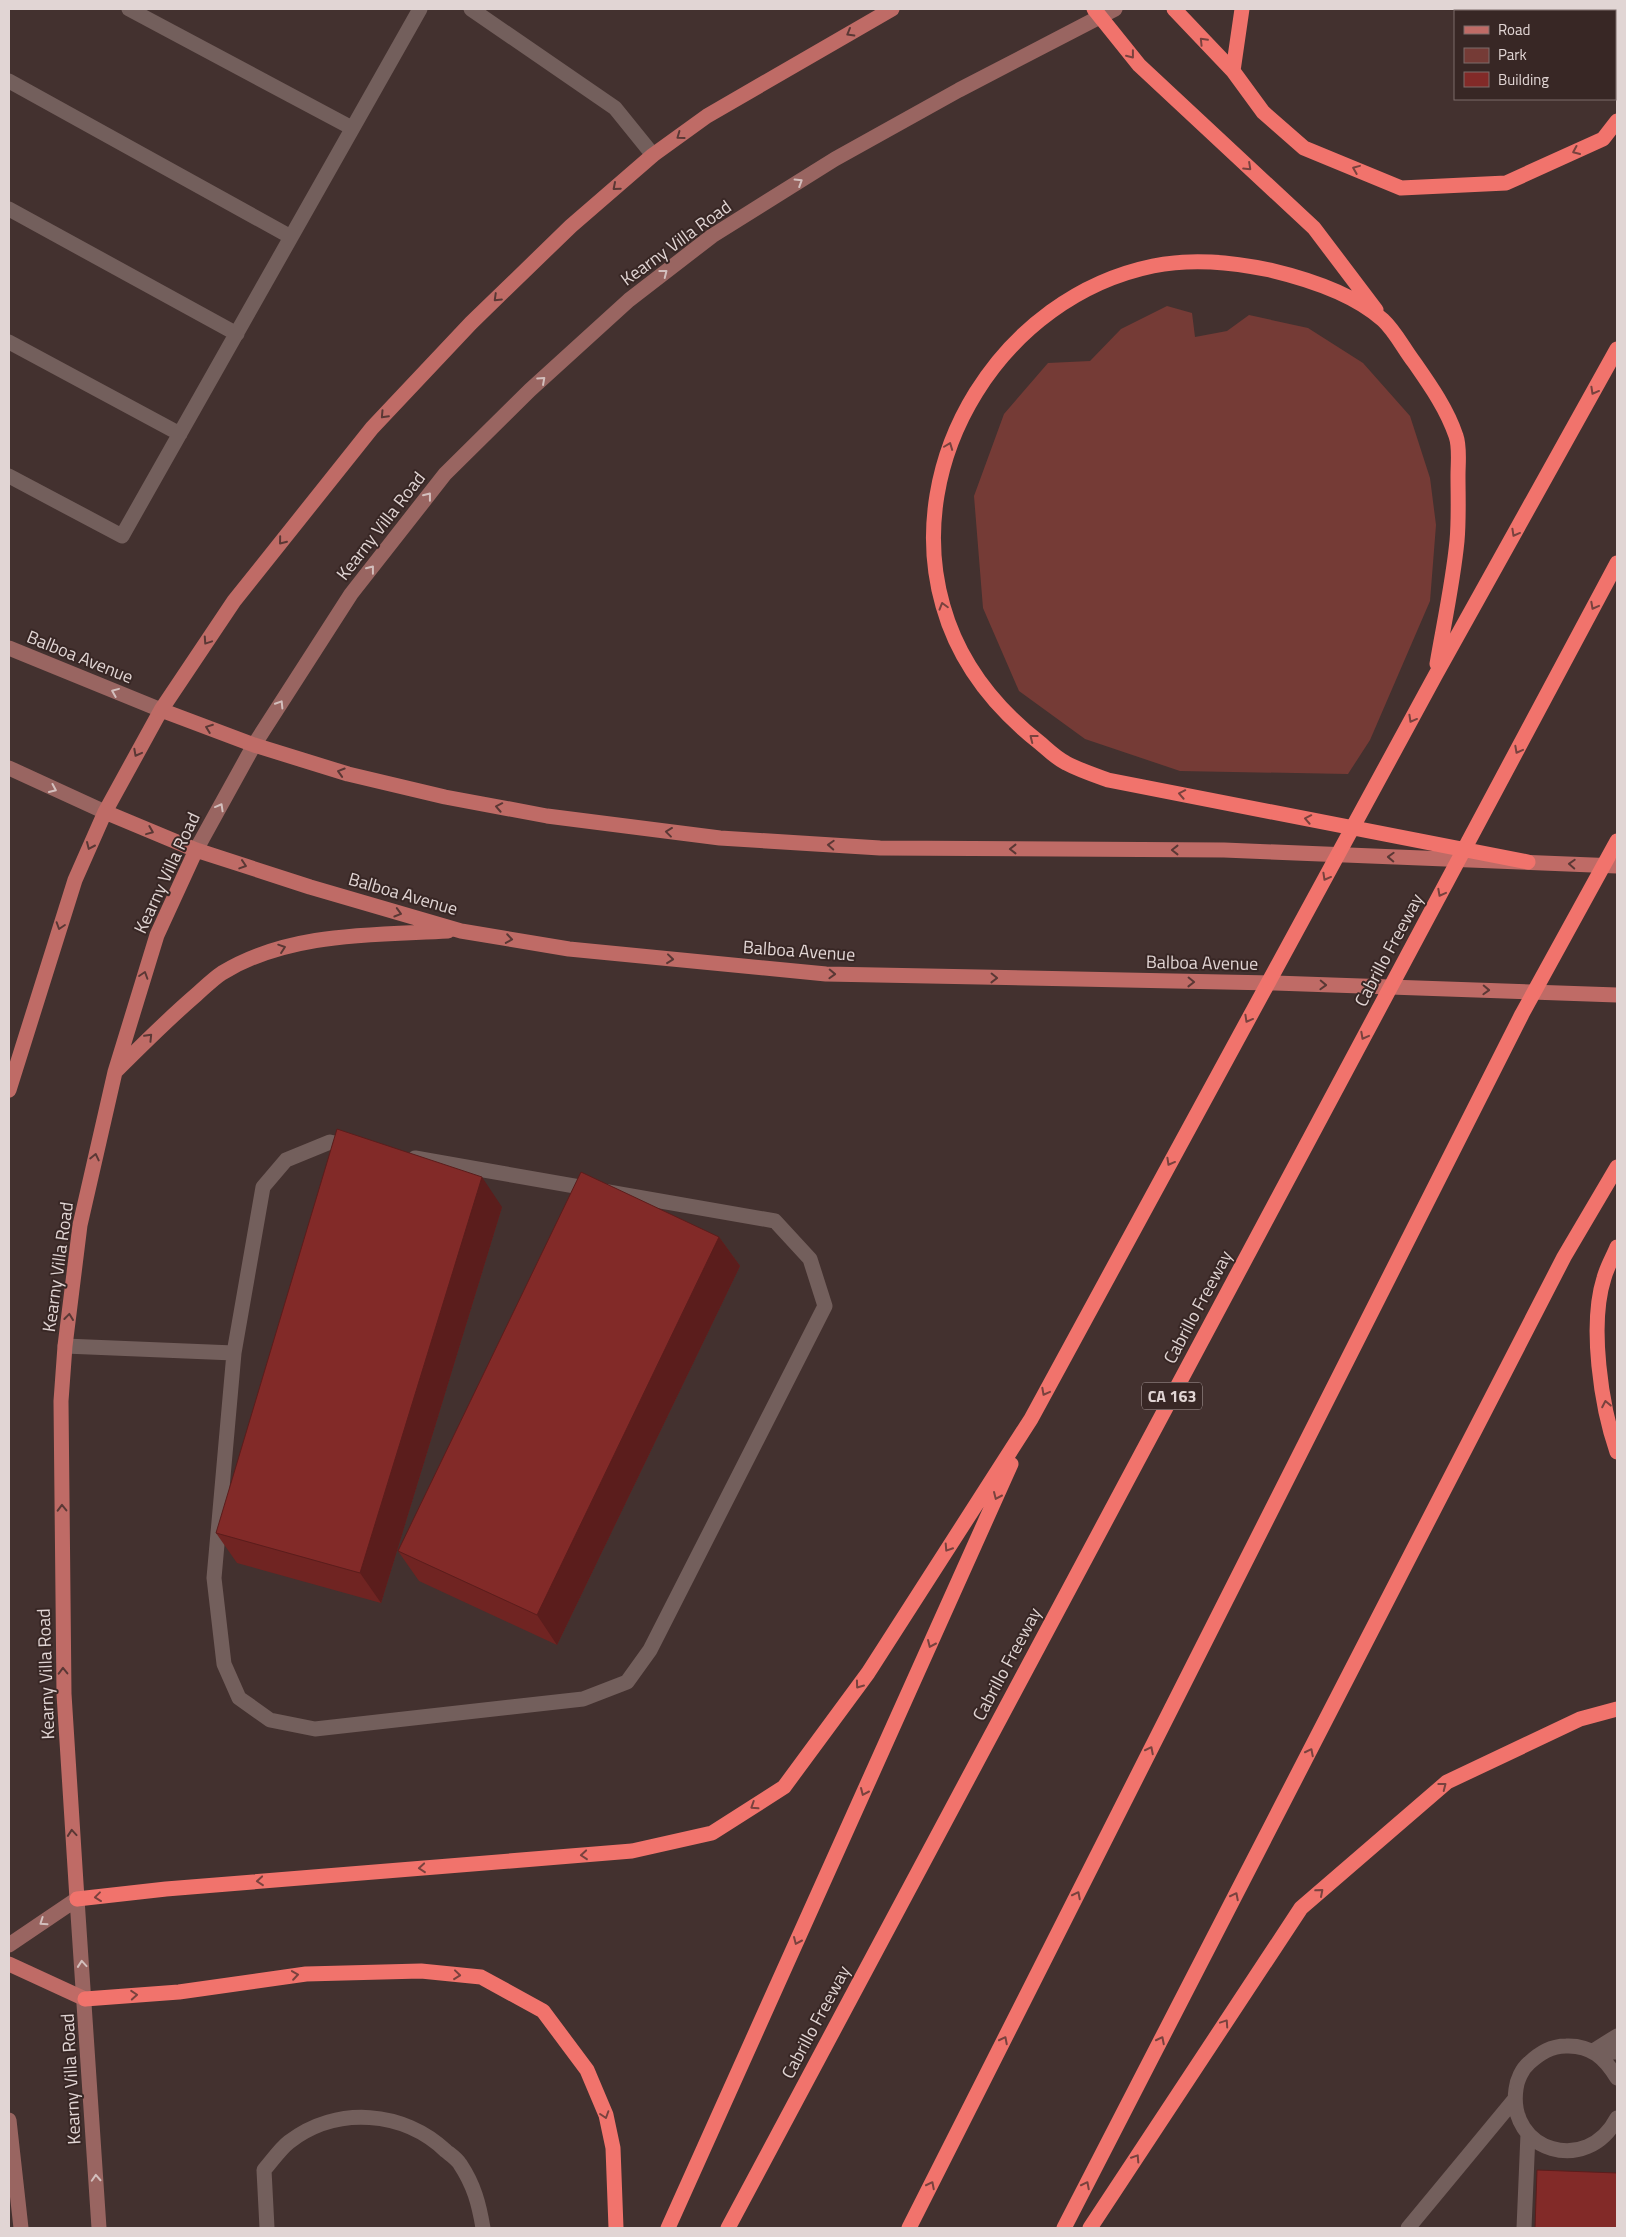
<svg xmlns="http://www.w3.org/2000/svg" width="1626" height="2237" font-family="'Titillium Web',sans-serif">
  <rect width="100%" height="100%" fill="#43312f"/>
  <path fill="#753b36" d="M1167 306 1192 313 1195 337 1227 331 1249 315 1308 328 1363 363 1410 416 1430 478 1436 525 1430 601 1370 740 1348 774 1180 771 1085 739 1019 691 983 608 974 496 1004 414 1048 363 1090 361 1121 329Z"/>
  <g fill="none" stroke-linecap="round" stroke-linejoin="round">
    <path stroke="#735f5c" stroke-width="15" d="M129 9 352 128
      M471 9 615 108 653 155
      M9 81 291 237
      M9 209 237 334
      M9 342 180 434
      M9 476 122 536 420 9
      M65 1346 234 1353 214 1578 224 1664 239 1698 270 1720 315 1729 583 1699 627 1682 650 1650 825 1306 810 1259 775 1221 415 1158
      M234 1353 263 1187 286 1160 330 1142 353 1147
      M1593 2051 1617 2036
      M1593 2051 1617 2052
      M1617 2078C1605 2058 1591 2045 1566 2046 1551 2046 1540 2053 1529 2063 1522 2069 1517 2080 1516 2089 1507 2151 1587 2176 1617 2118
      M267 2228 264 2170C272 2161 280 2149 289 2142 337 2105 404 2111 446 2151 451 2155 457 2159 460 2164 474 2185 479 2204 483 2228
      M1408 2228 1514 2100
      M1524 2228 1528 2134"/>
    <path stroke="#996561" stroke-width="15" d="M9 648 161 710
      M9 768 105 812
      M196 850 254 745 351 594 445 474 530 390 629 300 712 236 835 159 959 90 1115 9
      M9 1945 77 1899 99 2228
      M9 2120 21 2228"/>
    <path stroke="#bf6b66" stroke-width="15" d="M161 710 254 745 348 774 445 797 547 816 720 838 880 848 1224 850 1617 866
      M105 812 196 850 310 887 461 931 569 949 826 974 1275 983 1617 995
      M116 1071C142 1045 168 1019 196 995 205 987 213 979 222 973 289 932 373 935 448 931
      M9 1090 75 880 105 812 161 710 234 601 372 428 471 323 571 226 653 155 707 116 892 9
      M77 1899 64 1694 61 1401 65 1346 80 1225 115 1072 157 935 196 850
      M9 1964 85 1999"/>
    <path stroke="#f1736c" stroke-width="15" d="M1094 9 1139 65 1314 228 1376 310
      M1174 9 1233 71 1263 112 1304 148 1401 188 1506 183 1603 139 1617 121
      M1233 71 1242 9
      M1437 664C1444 623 1453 582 1457 541 1459 519 1458 497 1458 475 1458 463 1460 447 1456 436 1447 409 1430 385 1414 362 1404 349 1395 331 1383 320 1353 293 1308 279 1270 270 1230 262 1192 258 1153 266 1003 297 901 459 943 606 959 663 994 707 1040 743 1048 750 1056 758 1066 763 1079 770 1094 775 1108 780L1528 862
      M1617 1247C1613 1257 1607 1267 1604 1278 1589 1325 1601 1406 1617 1452
      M77 1899 166 1889 632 1851 712 1833 784 1787 868 1673 1031 1419 1435 676 1617 349
      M85 1999 179 1992 306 1974 421 1971 481 1977 543 2011 587 2070 606 2115 613 2148 616 2228
      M668 2228 1011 1464
      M728 2228 1617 563
      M909 2228 1522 1014 1617 841
      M1064 2228 1564 1257 1617 1167
      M1090 2228 1301 1908 1447 1782 1580 1719 1617 1709"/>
  </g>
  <path fill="#702422" d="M502 1207 381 1603 237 1563 216 1533Z
    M719 1237 740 1266 557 1645 419 1581 398 1551Z"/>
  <path fill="#5b1d1c" d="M482 1177 502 1207 381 1603 360 1573Z
    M719 1237 740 1266 557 1645 537 1615Z"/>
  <path fill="#822a28" stroke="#5b1d1c" d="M337 1129 482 1177 360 1573 216 1533Z
    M581 1172 719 1237 537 1615 398 1551Z
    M1537 2170 1617 2173V2228H1535Z"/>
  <defs><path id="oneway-chevron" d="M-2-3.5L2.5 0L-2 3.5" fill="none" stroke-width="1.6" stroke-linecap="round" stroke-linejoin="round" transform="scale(1.25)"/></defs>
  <g stroke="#5a3835">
    <use href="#oneway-chevron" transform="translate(850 33) rotate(150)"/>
    <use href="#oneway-chevron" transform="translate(680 136) rotate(144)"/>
    <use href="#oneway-chevron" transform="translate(616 187) rotate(139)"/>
    <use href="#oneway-chevron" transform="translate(497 298) rotate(136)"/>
    <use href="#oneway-chevron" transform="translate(384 415) rotate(133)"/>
    <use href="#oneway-chevron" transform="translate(282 541) rotate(129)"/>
    <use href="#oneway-chevron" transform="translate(207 641) rotate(124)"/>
    <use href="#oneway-chevron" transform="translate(209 728) rotate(-159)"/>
    <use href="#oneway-chevron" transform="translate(137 753) rotate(118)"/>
    <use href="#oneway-chevron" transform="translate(341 772) rotate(-163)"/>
    <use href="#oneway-chevron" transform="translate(499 807) rotate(-169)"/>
    <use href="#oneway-chevron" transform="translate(150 831) rotate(22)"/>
    <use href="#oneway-chevron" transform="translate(669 832) rotate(-173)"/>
    <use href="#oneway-chevron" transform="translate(831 845) rotate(-177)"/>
    <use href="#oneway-chevron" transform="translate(90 846) rotate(114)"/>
    <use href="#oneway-chevron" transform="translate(1013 849) rotate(-180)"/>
    <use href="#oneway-chevron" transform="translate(1175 850) rotate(-180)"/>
    <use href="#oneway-chevron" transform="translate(1391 857) rotate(-178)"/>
    <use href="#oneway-chevron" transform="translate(1572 864) rotate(-177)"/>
    <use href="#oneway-chevron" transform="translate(243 865) rotate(18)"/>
    <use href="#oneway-chevron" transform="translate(398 913) rotate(16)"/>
    <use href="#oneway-chevron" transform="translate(60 926) rotate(108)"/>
    <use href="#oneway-chevron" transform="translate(509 939) rotate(9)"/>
    <use href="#oneway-chevron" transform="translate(282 948) rotate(-19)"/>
    <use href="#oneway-chevron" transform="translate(670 959) rotate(6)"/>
    <use href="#oneway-chevron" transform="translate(832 974) rotate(2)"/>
    <use href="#oneway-chevron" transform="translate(144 975) rotate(-72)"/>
    <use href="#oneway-chevron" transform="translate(994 978) rotate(1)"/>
    <use href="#oneway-chevron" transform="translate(1191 982) rotate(1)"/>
    <use href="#oneway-chevron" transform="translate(1323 985) rotate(2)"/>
    <use href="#oneway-chevron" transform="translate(1486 990) rotate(2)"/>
    <use href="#oneway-chevron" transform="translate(149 1037) rotate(-46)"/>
    <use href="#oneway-chevron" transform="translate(95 1157) rotate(-77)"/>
    <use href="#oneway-chevron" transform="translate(69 1317) rotate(-83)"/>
    <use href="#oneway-chevron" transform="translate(62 1508) rotate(-91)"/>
    <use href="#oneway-chevron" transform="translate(63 1671) rotate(-91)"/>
    <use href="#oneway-chevron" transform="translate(72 1833) rotate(-95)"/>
  </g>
  <g stroke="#79423e">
    <use href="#oneway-chevron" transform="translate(1203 41) rotate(-134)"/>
    <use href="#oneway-chevron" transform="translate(1131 55) rotate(52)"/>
    <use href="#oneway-chevron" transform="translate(1576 151) rotate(156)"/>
    <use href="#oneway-chevron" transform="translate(1248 167) rotate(43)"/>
    <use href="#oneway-chevron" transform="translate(1356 169) rotate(-158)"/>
    <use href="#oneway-chevron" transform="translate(1594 391) rotate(119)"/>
    <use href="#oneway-chevron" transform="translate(949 446) rotate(-69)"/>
    <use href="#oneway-chevron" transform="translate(1515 533) rotate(119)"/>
    <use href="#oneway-chevron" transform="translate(943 606) rotate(-106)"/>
    <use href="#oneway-chevron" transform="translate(1594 606) rotate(118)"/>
    <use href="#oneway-chevron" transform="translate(1412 719) rotate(119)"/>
    <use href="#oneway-chevron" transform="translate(1033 738) rotate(-142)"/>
    <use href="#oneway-chevron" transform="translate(1518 750) rotate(118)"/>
    <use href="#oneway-chevron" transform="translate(1182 794) rotate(-169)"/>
    <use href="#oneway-chevron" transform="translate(1308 819) rotate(-169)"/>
    <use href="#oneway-chevron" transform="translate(1326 877) rotate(119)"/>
    <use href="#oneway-chevron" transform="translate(1441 893) rotate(118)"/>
    <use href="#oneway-chevron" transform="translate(1248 1019) rotate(119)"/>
    <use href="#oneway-chevron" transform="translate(1364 1036) rotate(118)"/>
    <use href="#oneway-chevron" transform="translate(1170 1162) rotate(119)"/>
    <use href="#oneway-chevron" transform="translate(1045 1392) rotate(118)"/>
    <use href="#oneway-chevron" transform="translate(1606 1404) rotate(-101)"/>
    <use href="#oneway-chevron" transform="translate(997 1496) rotate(114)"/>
    <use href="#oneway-chevron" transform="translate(948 1548) rotate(123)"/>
    <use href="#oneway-chevron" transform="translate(931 1644) rotate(114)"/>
    <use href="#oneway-chevron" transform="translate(859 1685) rotate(126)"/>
    <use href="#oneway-chevron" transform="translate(1150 1750) rotate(-63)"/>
    <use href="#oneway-chevron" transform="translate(1310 1752) rotate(-63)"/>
    <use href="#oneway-chevron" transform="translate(1443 1786) rotate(-38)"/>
    <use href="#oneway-chevron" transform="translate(864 1792) rotate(114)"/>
    <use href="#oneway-chevron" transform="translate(754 1806) rotate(147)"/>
    <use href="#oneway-chevron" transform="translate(584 1855) rotate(175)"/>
    <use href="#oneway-chevron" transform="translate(422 1868) rotate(175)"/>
    <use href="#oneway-chevron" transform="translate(260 1881) rotate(175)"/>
    <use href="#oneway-chevron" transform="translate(1320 1892) rotate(-41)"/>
    <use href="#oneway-chevron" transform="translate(1077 1895) rotate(-63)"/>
    <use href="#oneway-chevron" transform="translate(1235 1896) rotate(-63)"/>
    <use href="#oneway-chevron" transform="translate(98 1897) rotate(173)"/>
    <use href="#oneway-chevron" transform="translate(797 1941) rotate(114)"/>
    <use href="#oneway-chevron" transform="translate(295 1975) rotate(-8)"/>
    <use href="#oneway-chevron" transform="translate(457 1975) rotate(6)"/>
    <use href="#oneway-chevron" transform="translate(134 1995) rotate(-4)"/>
    <use href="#oneway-chevron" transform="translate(1225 2023) rotate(-56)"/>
    <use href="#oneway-chevron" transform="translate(1004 2040) rotate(-63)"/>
    <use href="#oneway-chevron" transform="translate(1161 2040) rotate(-63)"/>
    <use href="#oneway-chevron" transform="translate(605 2115) rotate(72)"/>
    <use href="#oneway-chevron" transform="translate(1136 2158) rotate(-57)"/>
    <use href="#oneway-chevron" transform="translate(931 2185) rotate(-63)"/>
    <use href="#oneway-chevron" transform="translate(1086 2185) rotate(-63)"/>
  </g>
  <g stroke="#d3bfbd">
    <use href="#oneway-chevron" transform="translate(799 182) rotate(-32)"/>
    <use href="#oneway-chevron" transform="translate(664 273) rotate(-38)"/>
    <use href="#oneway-chevron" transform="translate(542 380) rotate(-42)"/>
    <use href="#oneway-chevron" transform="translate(428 496) rotate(-52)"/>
    <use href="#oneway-chevron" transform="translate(371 569) rotate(-52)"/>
    <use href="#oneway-chevron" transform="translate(115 692) rotate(-158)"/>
    <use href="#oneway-chevron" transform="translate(280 704) rotate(-58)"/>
    <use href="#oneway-chevron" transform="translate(53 789) rotate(24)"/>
    <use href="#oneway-chevron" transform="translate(220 807) rotate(-61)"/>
    <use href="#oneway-chevron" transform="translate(43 1922) rotate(146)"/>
    <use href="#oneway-chevron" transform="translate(82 1964) rotate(-95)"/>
    <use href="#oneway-chevron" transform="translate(96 2178) rotate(-93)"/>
  </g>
  <g text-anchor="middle" stroke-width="4" stroke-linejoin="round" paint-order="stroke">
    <rect fill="#382725" stroke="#aea1a0" stroke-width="1" x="1142" y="1382.5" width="60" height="27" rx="4"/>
    <g font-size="16" font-weight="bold" fill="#e1d5d4">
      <text x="1172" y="1402">CA 163</text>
    </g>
    <g font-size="18" fill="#e1d5d4" stroke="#382725">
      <text transform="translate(676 243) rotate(-36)" y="6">Kearny Villa Road</text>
      <text transform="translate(381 526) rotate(-52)" y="6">Kearny Villa Road</text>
      <text transform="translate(80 657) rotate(22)" y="6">Balboa Avenue</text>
      <text transform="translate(167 873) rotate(-65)" y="6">Kearny Villa Road</text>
      <text transform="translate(403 894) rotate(16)" y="6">Balboa Avenue</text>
      <text transform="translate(1389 950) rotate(-62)" y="6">Cabrillo Freeway</text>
      <text transform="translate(799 951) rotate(4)" y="6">Balboa Avenue</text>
      <text transform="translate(1202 963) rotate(1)" y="6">Balboa Avenue</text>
      <text transform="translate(58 1267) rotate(-82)" y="6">Kearny Villa Road</text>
      <text transform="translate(1198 1307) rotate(-62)" y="6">Cabrillo Freeway</text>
      <text transform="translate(1007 1664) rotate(-62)" y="6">Cabrillo Freeway</text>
      <text transform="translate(46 1674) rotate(-92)" y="6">Kearny Villa Road</text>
      <text transform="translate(816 2022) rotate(-62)" y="6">Cabrillo Freeway</text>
      <text transform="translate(71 2079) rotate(-93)" y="6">Kearny Villa Road</text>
    </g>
  </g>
  <rect width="1626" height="2237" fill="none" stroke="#e1d5d4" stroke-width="20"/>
  <rect x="1454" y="10" width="162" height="90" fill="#382725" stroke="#7c6d6b"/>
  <rect x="1464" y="26" width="25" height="8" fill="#bf6b66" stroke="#7c6d6b"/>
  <text x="1498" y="35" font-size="15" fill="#e1d5d4">Road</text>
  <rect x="1464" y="48" width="25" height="15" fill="#753b36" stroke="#7c6d6b"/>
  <text x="1498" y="60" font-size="15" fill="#e1d5d4">Park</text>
  <rect x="1464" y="72" width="25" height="15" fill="#822a28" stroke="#7c6d6b"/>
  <text x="1498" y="85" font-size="15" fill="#e1d5d4">Building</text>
</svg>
